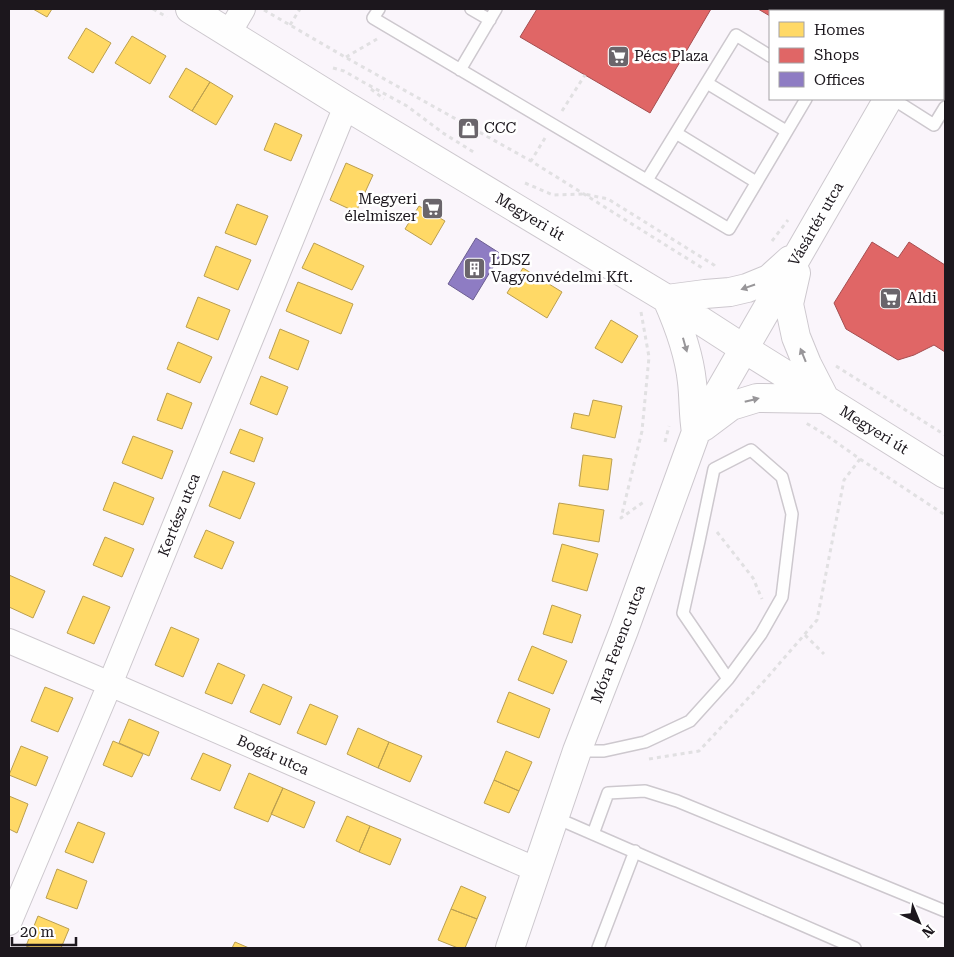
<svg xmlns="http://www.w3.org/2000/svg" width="954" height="957" font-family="'Roboto Serif',serif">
  <rect width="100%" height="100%" fill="#faf5fb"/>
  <path fill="#ffd966" stroke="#bb9f50" d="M33 9H52L47 17Z
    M86 28 111 43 93 73 68 58Z
    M132 36 166 56 150 84 115 63Z
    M186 68 210 82 192 111 169 97Z
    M210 82 233 96 216 125 192 111Z
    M275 123 302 135 291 161 264 150Z
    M346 163 373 175 356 212 330 200Z
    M237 204 268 216 256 245 225 233Z
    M419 206 445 221 431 245 405 229Z
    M314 243 364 266 352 290 302 268Z
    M216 246 251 260 238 290 204 276Z
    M523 268 562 292 547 318 507 293Z
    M298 282 353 304 341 334 286 311Z
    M198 297 230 310 218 340 186 327Z
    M611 320 638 336 622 363 595 348Z
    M280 329 309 341 298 370 269 358Z
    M178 342 212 357 200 383 167 369Z
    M261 376 288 387 277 415 250 404Z
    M167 393 192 403 182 429 157 420Z
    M593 400 622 406 615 438 571 428 574 413 589 416Z
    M240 429 263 438 254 462 230 453Z
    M133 436 173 451 162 479 122 463Z
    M583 455 612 459 608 490 579 486Z
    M223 471 255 483 240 519 209 506Z
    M114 482 154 498 143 525 103 510Z
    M559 503 604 510 599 542 553 534Z
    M206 530 234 542 222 569 194 557Z
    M105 537 134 549 122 577 93 565Z
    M562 544 598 554 587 591 552 581Z
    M9 575 45 591 33 618 9 607Z
    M83 596 110 607 94 644 67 633Z
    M552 605 581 615 572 643 543 634Z
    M171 627 199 639 183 677 155 665Z
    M532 646 567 661 553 694 518 680Z
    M218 663 245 675 232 704 205 693Z
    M263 684 292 697 280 725 250 712Z
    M45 687 73 698 58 732 31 721Z
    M509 692 550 709 539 738 497 722Z
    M310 704 338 716 326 745 297 733Z
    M129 719 159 732 149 756 119 743Z
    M358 728 389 742 378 768 347 754Z
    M113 741 143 754 132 777 103 765Z
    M389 742 422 756 410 782 378 768Z
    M21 746 48 757 36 786 9 775Z
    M506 751 532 762 519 791 494 780Z
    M203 753 231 765 220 791 191 779Z
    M249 773 283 788 268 822 234 808Z
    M494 780 519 791 509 813 484 803Z
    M283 788 315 802 304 828 271 814Z
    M9 796 28 804 17 833 9 829Z
    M347 816 370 826 359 852 336 841Z
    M78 822 105 833 93 863 65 852Z
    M370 826 401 839 390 865 359 852Z
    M57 869 87 881 77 909 46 898Z
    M461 886 486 897 477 919 451 909Z
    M451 909 477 919 465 948H458L438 940Z
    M38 916 69 929 61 948H32L26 946Z
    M235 942 249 948H232Z"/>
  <path fill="#e06666" stroke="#a54e50" d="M537 9H711L650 113 520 37Z
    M758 9H778L776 11H770V16Z
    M872 242 898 258 909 242 945 265V352L934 345 914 355 898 360 846 329 834 303Z"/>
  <path fill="#8e7cc3" stroke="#6c5e91" d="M476 238 501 254 473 300 448 284Z"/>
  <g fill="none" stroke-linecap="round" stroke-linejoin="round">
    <defs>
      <path id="service" d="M379 9 373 18 729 229 806 99
        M471 9 490 20
        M858 11 859 9
        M460 70 496 9
        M707 83 786 131
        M893 99 934 125 945 107
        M676 133 756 182
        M647 180 736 35 770 56
        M577 751H604L645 742 690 721 728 679 761 634 782 597 792 514 782 477 751 450 714 469 699 541 683 613 728 679
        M554 817 855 948
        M593 834 608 793 645 791 677 801 945 911
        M598 948 635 851"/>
      <path id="minor" d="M229 33 243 9
        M9 641 110 684 537 870
        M9 923 110 684 346 106"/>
      <path id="tertiary" d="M190 9 346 106 667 299 743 348 945 474
        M937 11 939 9
        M667 299 705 294 730 292 747 288 769 279 790 260
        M667 299C679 326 689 353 692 382 694 399 693 415 696 432
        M703 427 731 406 757 398 825 399 807 364 796 337 789 304 796 273
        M510 948 577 751 624 630 696 432 888 99"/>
    </defs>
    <use href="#service" stroke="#cdc8ce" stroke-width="14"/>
    <use href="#minor" stroke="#cdc8ce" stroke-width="26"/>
    <use href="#tertiary" stroke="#cdc8ce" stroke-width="30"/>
    <path stroke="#e1e0e2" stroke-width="3" stroke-dasharray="4 4" stroke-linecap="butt" d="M153 9 167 17
      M264 10 345 57 531 161
      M290 25 300 9
      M346 57 377 39
      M333 68 344 71 363 82 407 106 443 133 475 153
      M371 89 384 99
      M562 111 585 75
      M545 138 531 161 704 269
      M525 183 553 195 584 194 608 199 714 265 717 269
      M772 241 788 220
      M641 312 649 357 642 431 621 518 645 501
      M836 366 945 435
      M665 442 669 426
      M860 459 945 515
      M717 532 753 578 762 599
      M805 635 824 654
      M649 759 699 751 766 679 817 620 844 480 860 459 826 435 806 423"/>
    <use href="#service" stroke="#fefefe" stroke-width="11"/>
    <use href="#minor" stroke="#fefefe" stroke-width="24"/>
    <use href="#tertiary" stroke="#fefefe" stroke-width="28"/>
  </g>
  <defs><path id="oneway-solid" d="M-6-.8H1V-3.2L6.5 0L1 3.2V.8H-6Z" transform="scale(1.25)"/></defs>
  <g fill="#989699">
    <use href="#oneway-solid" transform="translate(748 287) rotate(161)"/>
    <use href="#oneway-solid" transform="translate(685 345) rotate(74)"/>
    <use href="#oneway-solid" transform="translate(803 355) rotate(-112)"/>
    <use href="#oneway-solid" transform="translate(752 400) rotate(-14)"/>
  </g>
  <defs>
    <symbol id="supermarket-square" viewBox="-11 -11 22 22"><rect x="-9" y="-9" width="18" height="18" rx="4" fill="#6a656b" stroke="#fff"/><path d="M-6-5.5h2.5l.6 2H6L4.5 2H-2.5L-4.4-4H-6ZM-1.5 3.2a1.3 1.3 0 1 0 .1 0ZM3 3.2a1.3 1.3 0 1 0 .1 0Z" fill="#fff"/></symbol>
    <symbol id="shop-square" viewBox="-11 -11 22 22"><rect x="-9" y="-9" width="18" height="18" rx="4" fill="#6a656b" stroke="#fff"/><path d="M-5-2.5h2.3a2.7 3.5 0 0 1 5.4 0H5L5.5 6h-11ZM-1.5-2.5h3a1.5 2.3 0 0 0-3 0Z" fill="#fff"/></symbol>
    <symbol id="building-square" viewBox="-11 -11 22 22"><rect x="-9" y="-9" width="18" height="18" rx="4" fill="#6a656b" stroke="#fff"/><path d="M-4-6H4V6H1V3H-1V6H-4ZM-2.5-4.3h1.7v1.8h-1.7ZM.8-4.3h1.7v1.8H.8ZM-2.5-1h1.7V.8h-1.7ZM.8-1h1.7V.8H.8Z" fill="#fff"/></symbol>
  </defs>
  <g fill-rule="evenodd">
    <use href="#supermarket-square" x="606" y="44" width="25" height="25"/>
    <use href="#shop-square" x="456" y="116" width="25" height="25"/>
    <use href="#supermarket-square" x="420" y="196" width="25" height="25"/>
    <use href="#building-square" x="462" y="256" width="25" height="25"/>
    <use href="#supermarket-square" x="878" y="286" width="25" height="25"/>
  </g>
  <g text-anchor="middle" stroke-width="5" stroke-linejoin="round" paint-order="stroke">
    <g font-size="15" fill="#1c171d" stroke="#fff" text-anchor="start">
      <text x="634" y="61">Pécs Plaza</text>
      <text x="484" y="133">CCC</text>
      <text x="417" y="204" text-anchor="end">Megyeri<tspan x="417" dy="17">élelmiszer</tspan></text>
      <text x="491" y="265">LDSZ<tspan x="491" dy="17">Vagyonvédelmi Kft.</tspan></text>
      <text x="907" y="303">Aldi</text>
    </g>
    <g font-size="15" fill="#1c171d" stroke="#fff">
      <text transform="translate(530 217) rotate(31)" y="5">Megyeri út</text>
      <text transform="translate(816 224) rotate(-60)" y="5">Vásártér utca</text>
      <text transform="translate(874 430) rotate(32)" y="5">Megyeri út</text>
      <text transform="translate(179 515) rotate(-68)" y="5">Kertész utca</text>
      <text transform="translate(618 644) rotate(-69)" y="5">Móra Ferenc utca</text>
      <text transform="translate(273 755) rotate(24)" y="5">Bogár utca</text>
    </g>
  </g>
  <rect width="954" height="957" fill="none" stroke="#1c171d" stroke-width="20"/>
  <rect x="769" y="10" width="175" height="90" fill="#ffffff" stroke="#a4a2a5"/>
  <rect x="779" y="22" width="25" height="15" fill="#ffd966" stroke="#a4a2a5"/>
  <text x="814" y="35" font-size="15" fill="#1c171d">Homes</text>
  <rect x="779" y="48" width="25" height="15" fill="#e06666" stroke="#a4a2a5"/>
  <text x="814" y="60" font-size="15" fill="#1c171d">Shops</text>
  <rect x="779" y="72" width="25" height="15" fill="#8e7cc3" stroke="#a4a2a5"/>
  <text x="814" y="85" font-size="15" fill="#1c171d">Offices</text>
  <g transform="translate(919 922) rotate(136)" stroke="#ffffff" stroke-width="4" paint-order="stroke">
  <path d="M0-4L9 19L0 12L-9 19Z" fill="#1c171d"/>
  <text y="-8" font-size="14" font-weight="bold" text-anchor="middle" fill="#1c171d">N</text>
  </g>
  <path d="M12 937v8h64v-8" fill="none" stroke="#1c171d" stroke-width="2.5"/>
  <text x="20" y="937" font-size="15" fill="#1c171d" stroke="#ffffff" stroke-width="4" paint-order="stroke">20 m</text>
</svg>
